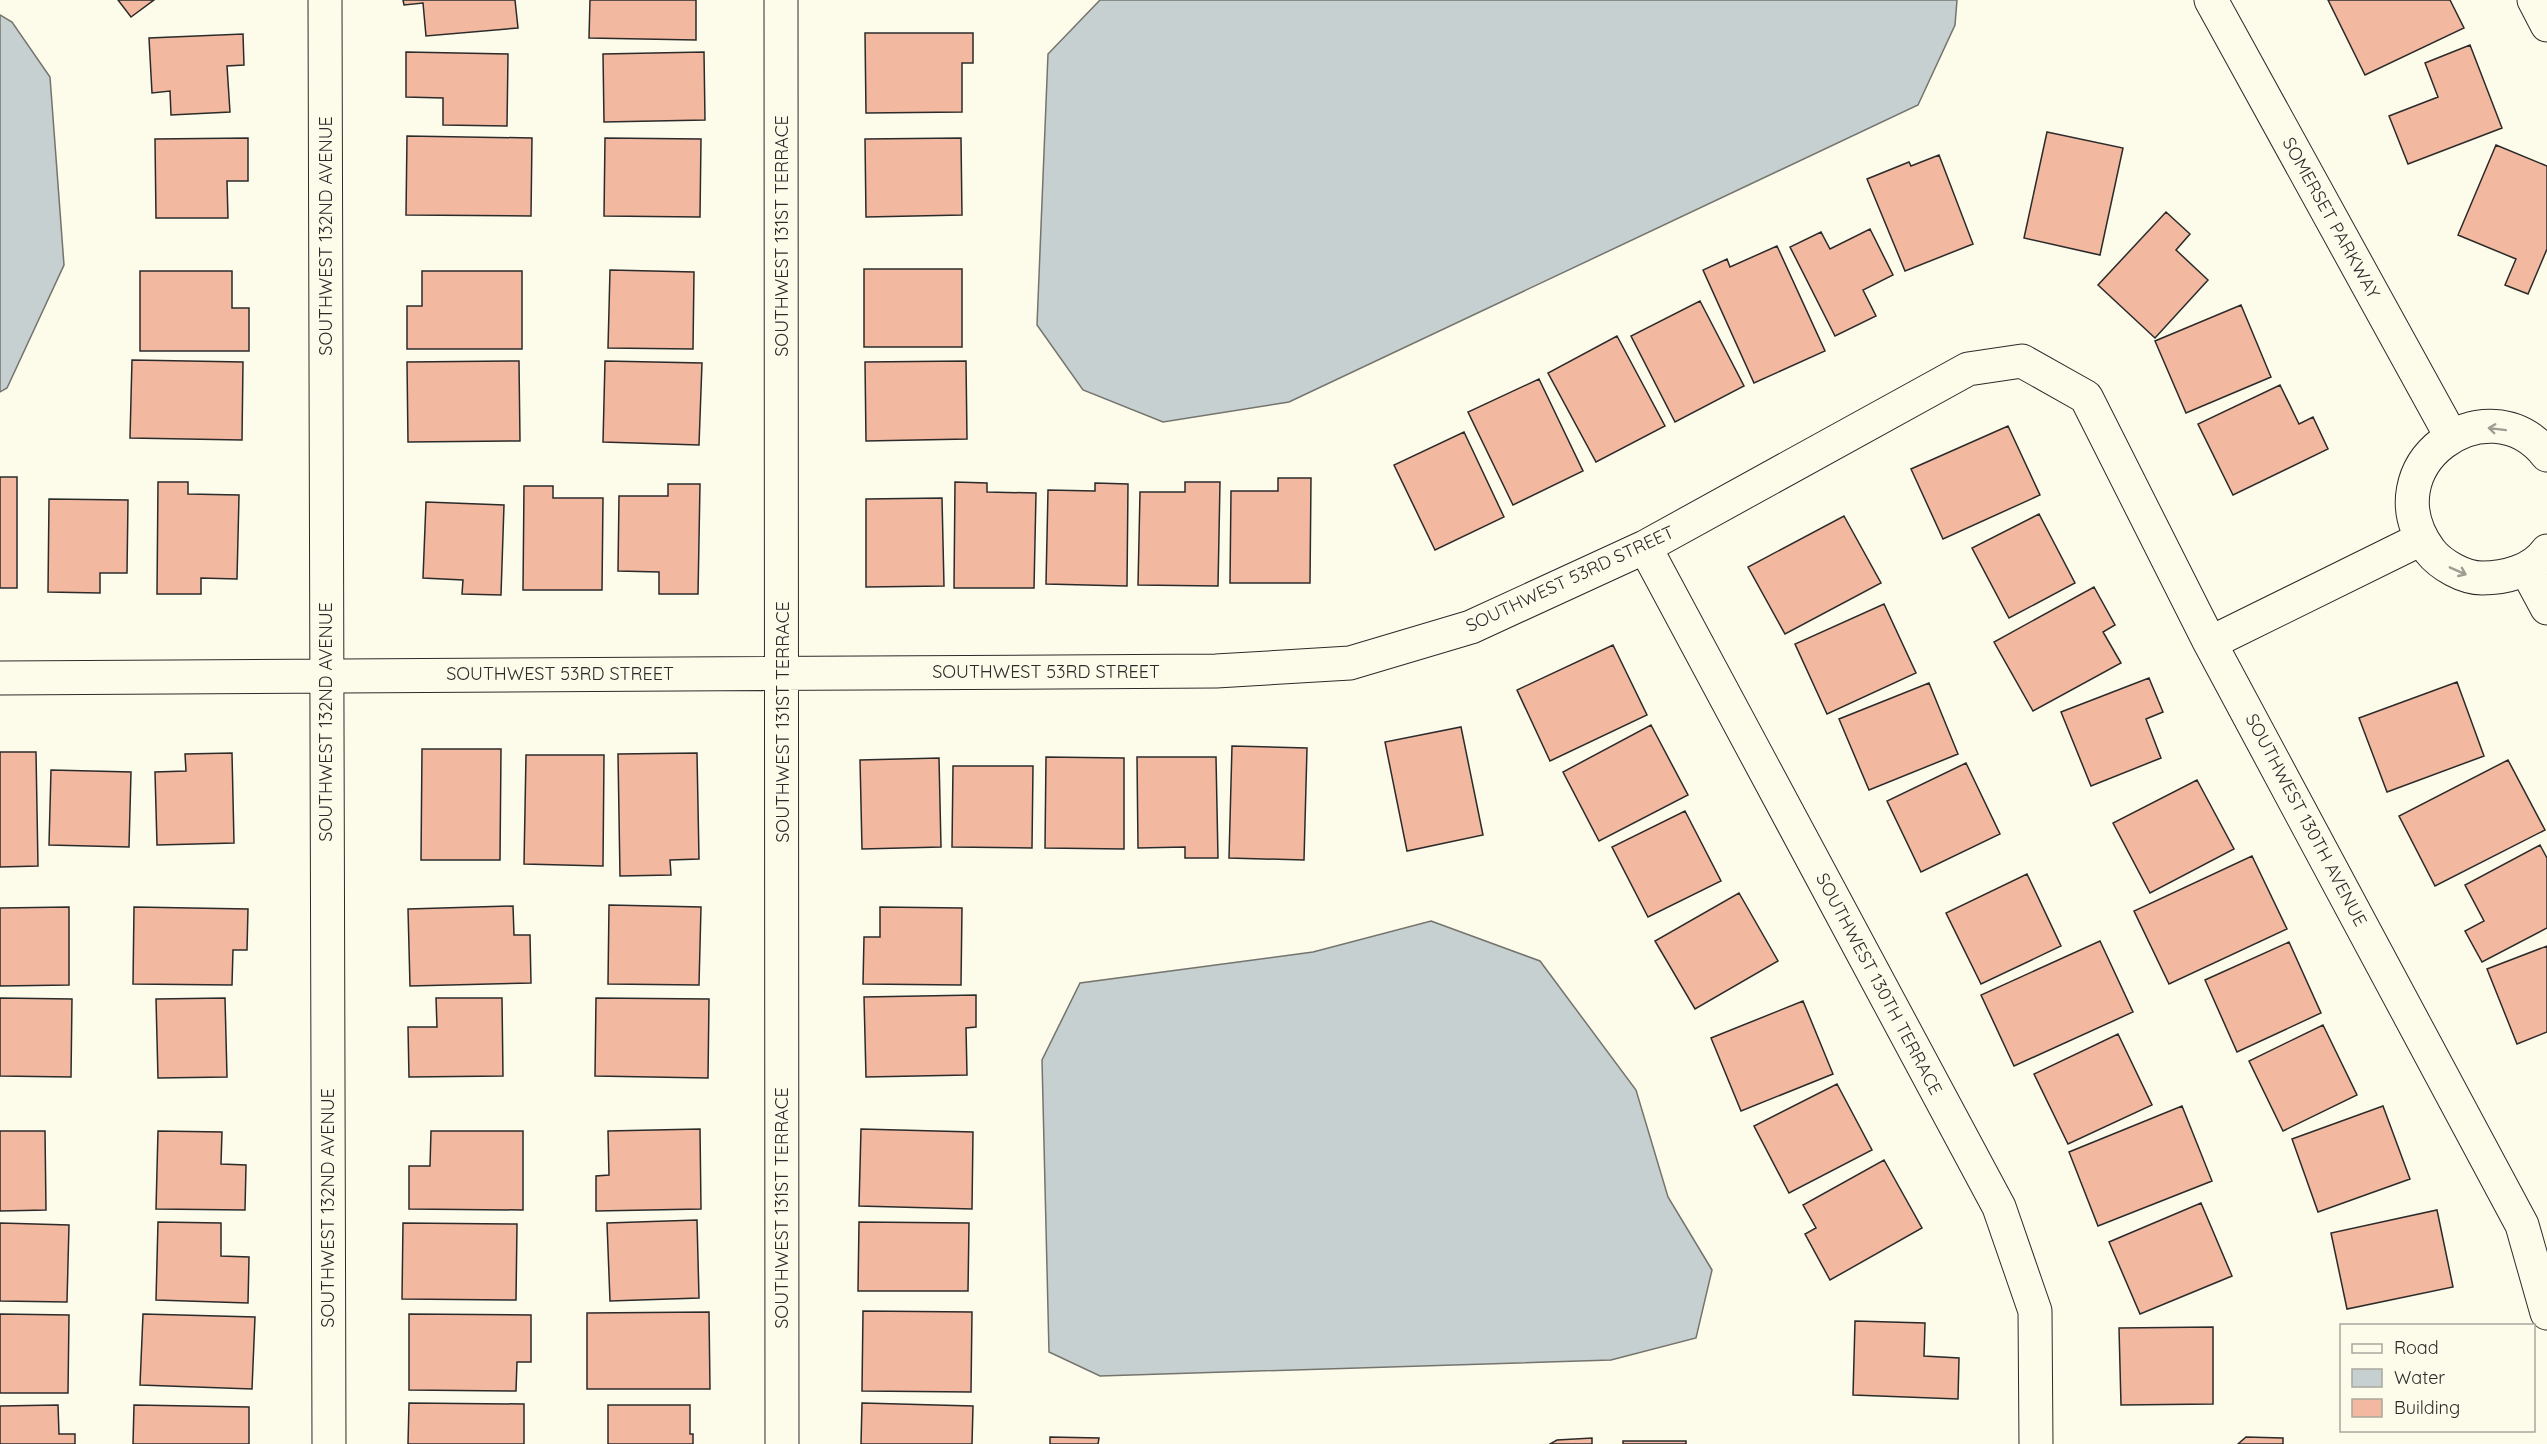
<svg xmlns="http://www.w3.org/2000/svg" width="2547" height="1444" font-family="Quicksand,sans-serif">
  <rect width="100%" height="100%" fill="#fdfbea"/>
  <path fill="#c7d0d0" stroke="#74746e" stroke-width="1.5" d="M1100 0H1957L1955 25 1918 105 1289 402 1163 422 1083 390 1037 325 1048 54Z
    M0 15 12 22 50 77 64 265 7 388 0 392Z
    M1431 921 1540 961 1636 1090 1668 1197 1712 1270 1696 1338 1611 1360 1100 1376 1049 1352 1042 1060 1080 983 1313 952Z"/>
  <path fill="#f2b8a0" stroke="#2b2b2b" stroke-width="1.5" d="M118 0H154L131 17Z
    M403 0H515L518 28 426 36 423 3 404 5Z
    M590 0H696V40L589 38Z
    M2328 0H2450L2464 28 2365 75Z
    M865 33H973V63H962V112L866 113Z
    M243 34 244 65 227 66 230 112 171 115 170 91 152 93 149 38Z
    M2470 45 2502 128 2408 164 2389 116 2438 97 2425 63Z
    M406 52 508 54 507 126 443 125V98L406 97Z
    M704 52 705 120 604 122 603 54Z
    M2047 132 2123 148 2100 255 2024 238Z
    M407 136 532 138 531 216 406 215Z
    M248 138V181H227L228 218H156L155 139Z
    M605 138 701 139 700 217 604 216Z
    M961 138 962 215 866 217 865 139Z
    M2496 145 2547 166V249L2528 294 2505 285 2516 259 2458 235Z
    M1939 155 1973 244 1905 271 1867 179 1909 162 1911 166Z
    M2166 212 2190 234 2176 250 2208 280 2155 338 2098 285Z
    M1870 229 1893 275 1863 290 1876 316 1835 336 1790 247 1821 232 1830 249Z
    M1777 246 1825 351 1754 383 1703 270 1727 259 1730 267Z
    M864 269H962V347H864Z
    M610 270 694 272 693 349 608 348Z
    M140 271H232V308H249V351H140Z
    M422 271H522V349H407V306H422Z
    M1700 301 1744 386 1675 422 1631 336Z
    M2241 305 2271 377 2186 413 2155 341Z
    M1617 336 1665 426 1596 462 1548 373Z
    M132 360 243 362 242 440 130 438Z
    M519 361 520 441 408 442 407 362Z
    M605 361 702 363 699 445 603 442Z
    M966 361 967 439 866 441 865 362Z
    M1539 379 1583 471 1513 505 1468 412Z
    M2280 385 2299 424 2313 417 2328 449 2233 495 2198 424Z
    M2008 426 2040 495 1943 539 1911 469Z
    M1464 432 1504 517 1435 550 1394 465Z
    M0 477H17V588H0Z
    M1278 478H1311L1310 583H1230L1231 491H1278Z
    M158 482H188V494L239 495 237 579 201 578V594H157Z
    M955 482 987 483V492L1036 493 1034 588H954Z
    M1185 482H1220L1218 586 1138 585 1140 492H1185Z
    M1095 483 1128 484 1127 586 1046 584 1048 490 1095 491Z
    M668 484H700L698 594H659V572L618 571 619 496H668Z
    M524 486H553V498H603L602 590H523Z
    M942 498 944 586 866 587V499Z
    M49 499 128 500 127 573H100V593L48 592Z
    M426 502 504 505 501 595 462 594 463 580 423 578Z
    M2039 514 2075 583 2009 618 1972 548Z
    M1844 516 1881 583 1785 634 1748 567Z
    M2094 587 2115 625 2103 632 2121 663 2033 711 1994 642Z
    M1884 604 1916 673 1827 714 1795 644Z
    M1613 645 1647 715 1550 761 1517 690Z
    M2149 678 2163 712 2146 719 2161 758 2091 786 2061 712Z
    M2457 682 2484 756 2387 792 2359 718Z
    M1929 683 1958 754 1869 790 1839 719Z
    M1651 725 1688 795 1599 841 1563 772Z
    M1461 727 1483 835 1407 851 1385 742Z
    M1232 746 1307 748 1304 860 1229 858Z
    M422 749H501L500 860H421Z
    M0 752H36L38 866 0 867Z
    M232 753 234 843 157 845 155 772 186 771 185 754Z
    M697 753 699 859 670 860 671 875 620 876 618 754Z
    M526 755H604L603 866 524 864Z
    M1046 757 1124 758V849L1045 848Z
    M1137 757H1216L1218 858H1185V847L1138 848Z
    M939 758 941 847 862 849 860 760Z
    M2508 760 2545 830 2435 886 2399 816Z
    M1966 763 2000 834 1921 872 1887 801Z
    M953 766H1033L1032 848 952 847Z
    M51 770 131 772 129 847 49 845Z
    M2197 780 2234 849 2150 893 2113 823Z
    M1685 811 1721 881 1648 917 1612 847Z
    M2540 845 2547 858V928L2482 962 2465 931 2484 921 2465 885Z
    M2252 856 2287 929 2169 984 2134 911Z
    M2027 874 2061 946 1981 984 1946 913Z
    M1739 893 1778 961 1695 1009 1655 941Z
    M609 905 701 907 699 985 608 984Z
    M513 906 514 935H530L531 983 410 986 408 909Z
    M69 907V985L0 986V908Z
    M134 907 248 909 247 950H233L232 985 133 984Z
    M880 907 962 908 961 985 863 984 864 937H880Z
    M2100 941 2133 1012 2014 1066 1981 995Z
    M2289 942 2321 1013 2237 1052 2205 980Z
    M2547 946V1032L2517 1044 2487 969Z
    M976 995V1027L966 1028 967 1075 866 1077 864 997Z
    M0 998 72 999 71 1077 0 1076Z
    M225 998 227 1077 158 1078 156 999Z
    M436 998H502L503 1076 409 1077 408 1027H437Z
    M596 998 709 999 708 1078 595 1076Z
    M1803 1001 1833 1074 1741 1111 1711 1038Z
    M2323 1025 2357 1095 2283 1131 2249 1061Z
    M2118 1034 2152 1105 2068 1144 2034 1074Z
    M1837 1084 1872 1150 1789 1193 1754 1126Z
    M2182 1106 2212 1181 2098 1226 2069 1152Z
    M2383 1106 2410 1179 2318 1212 2292 1139Z
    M700 1129 701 1209 596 1211V1176L609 1175 608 1131Z
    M861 1129 973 1132 972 1209 859 1206Z
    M0 1131H45L46 1210 0 1211Z
    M158 1131 222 1132 221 1164 246 1165 245 1210 156 1209Z
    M431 1131H523V1210L409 1209V1166H430Z
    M1884 1160 1922 1228 1830 1280 1805 1234 1816 1228 1803 1205Z
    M2201 1203 2232 1276 2140 1314 2109 1242Z
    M2437 1210 2453 1287 2347 1309 2331 1233Z
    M697 1220 699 1298 610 1301 607 1223Z
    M158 1222 221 1223V1256L249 1257 248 1303 156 1300Z
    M859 1222 969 1223 968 1291H858Z
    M0 1223 69 1225 67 1302 0 1301Z
    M403 1223 517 1224 516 1300 402 1299Z
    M863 1311 972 1312 971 1392 862 1391Z
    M709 1312 710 1389H587V1313Z
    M0 1314 69 1315 68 1393H0Z
    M143 1314 255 1317 252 1389 140 1385Z
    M409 1314 531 1315V1362H517L516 1391 409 1390Z
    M1855 1321 1925 1323 1924 1356 1959 1358 1958 1399 1853 1395Z
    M2213 1327V1404L2121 1405 2119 1328Z
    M409 1403 524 1404V1444H408Z
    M862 1403 973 1406 972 1444H861Z
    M58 1405 59 1434H75V1444H0V1406Z
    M134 1405 249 1407V1444H133Z
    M608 1405H690V1434H693V1444H608Z
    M1050 1437 1099 1438 1098 1444H1050Z
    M2246 1437 2283 1438V1444H2238Z
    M1592 1438V1444H1550L1557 1440Z
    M1623 1441H1686V1444H1623Z"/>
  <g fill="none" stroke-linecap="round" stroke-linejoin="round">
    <defs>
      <path id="minor" d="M325 0 329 1444
        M781 0 782 1444
        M2211 0 2451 436
        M2534 0 2547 25
        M2547 455C2488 380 2367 466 2430 551 2441 565 2464 578 2482 578 2505 578 2533 571 2547 551
        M1645 547 1999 1207 2035 1311 2036 1444
        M2526 569 2547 608
        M2210 643 2421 539
        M0 678 1216 671 1350 663 1471 627 1645 547 1968 369 2022 361 2086 397 2210 643 2522 1225 2547 1313"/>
    </defs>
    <use href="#minor" stroke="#2b2b2b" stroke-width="35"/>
    <use href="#minor" stroke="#fdfbea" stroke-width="33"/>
  </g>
  <defs><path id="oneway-shaft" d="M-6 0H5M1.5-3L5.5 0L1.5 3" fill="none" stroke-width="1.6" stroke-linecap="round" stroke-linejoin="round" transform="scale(1.5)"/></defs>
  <g stroke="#9e9d94">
    <use href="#oneway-shaft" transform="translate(2497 429) rotate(-173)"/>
    <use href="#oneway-shaft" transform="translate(2458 571) rotate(24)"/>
  </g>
  <g text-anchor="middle" stroke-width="4.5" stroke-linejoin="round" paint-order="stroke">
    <g font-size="18" fill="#2b2b2b" stroke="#fdfbea">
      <text transform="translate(2331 218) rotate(61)" y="6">SOMERSET PARKWAY</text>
      <text transform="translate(326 236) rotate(-90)" y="6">SOUTHWEST 132ND AVENUE</text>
      <text transform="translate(782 236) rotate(-90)" y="6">SOUTHWEST 131ST TERRACE</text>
      <text transform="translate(1570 579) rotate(-25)" y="6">SOUTHWEST 53RD STREET</text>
      <text x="1046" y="678">SOUTHWEST 53RD STREET</text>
      <text x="560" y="680">SOUTHWEST 53RD STREET</text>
      <text transform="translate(326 722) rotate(-90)" y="6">SOUTHWEST 132ND AVENUE</text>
      <text transform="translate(783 722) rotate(-90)" y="6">SOUTHWEST 131ST TERRACE</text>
      <text transform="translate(2306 820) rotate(62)" y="6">SOUTHWEST 130TH AVENUE</text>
      <text transform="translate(1879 984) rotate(62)" y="6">SOUTHWEST 130TH TERRACE</text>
      <text transform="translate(328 1208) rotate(-90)" y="6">SOUTHWEST 132ND AVENUE</text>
      <text transform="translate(782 1208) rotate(-90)" y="6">SOUTHWEST 131ST TERRACE</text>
    </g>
  </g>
  <rect x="2340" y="1324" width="195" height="108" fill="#fdfbea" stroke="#a9a89e" stroke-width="1.5"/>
  <rect x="2352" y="1344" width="30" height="9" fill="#fdfbea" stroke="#a9a89e" stroke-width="1.5"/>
  <text x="2394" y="1354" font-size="18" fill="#2b2b2b">Road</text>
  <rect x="2352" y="1369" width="30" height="18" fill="#c7d0d0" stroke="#a9a89e" stroke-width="1.5"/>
  <text x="2394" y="1384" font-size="18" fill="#2b2b2b">Water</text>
  <rect x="2352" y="1399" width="30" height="18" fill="#f2b8a0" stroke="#a9a89e" stroke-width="1.5"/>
  <text x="2394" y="1414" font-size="18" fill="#2b2b2b">Building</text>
</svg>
